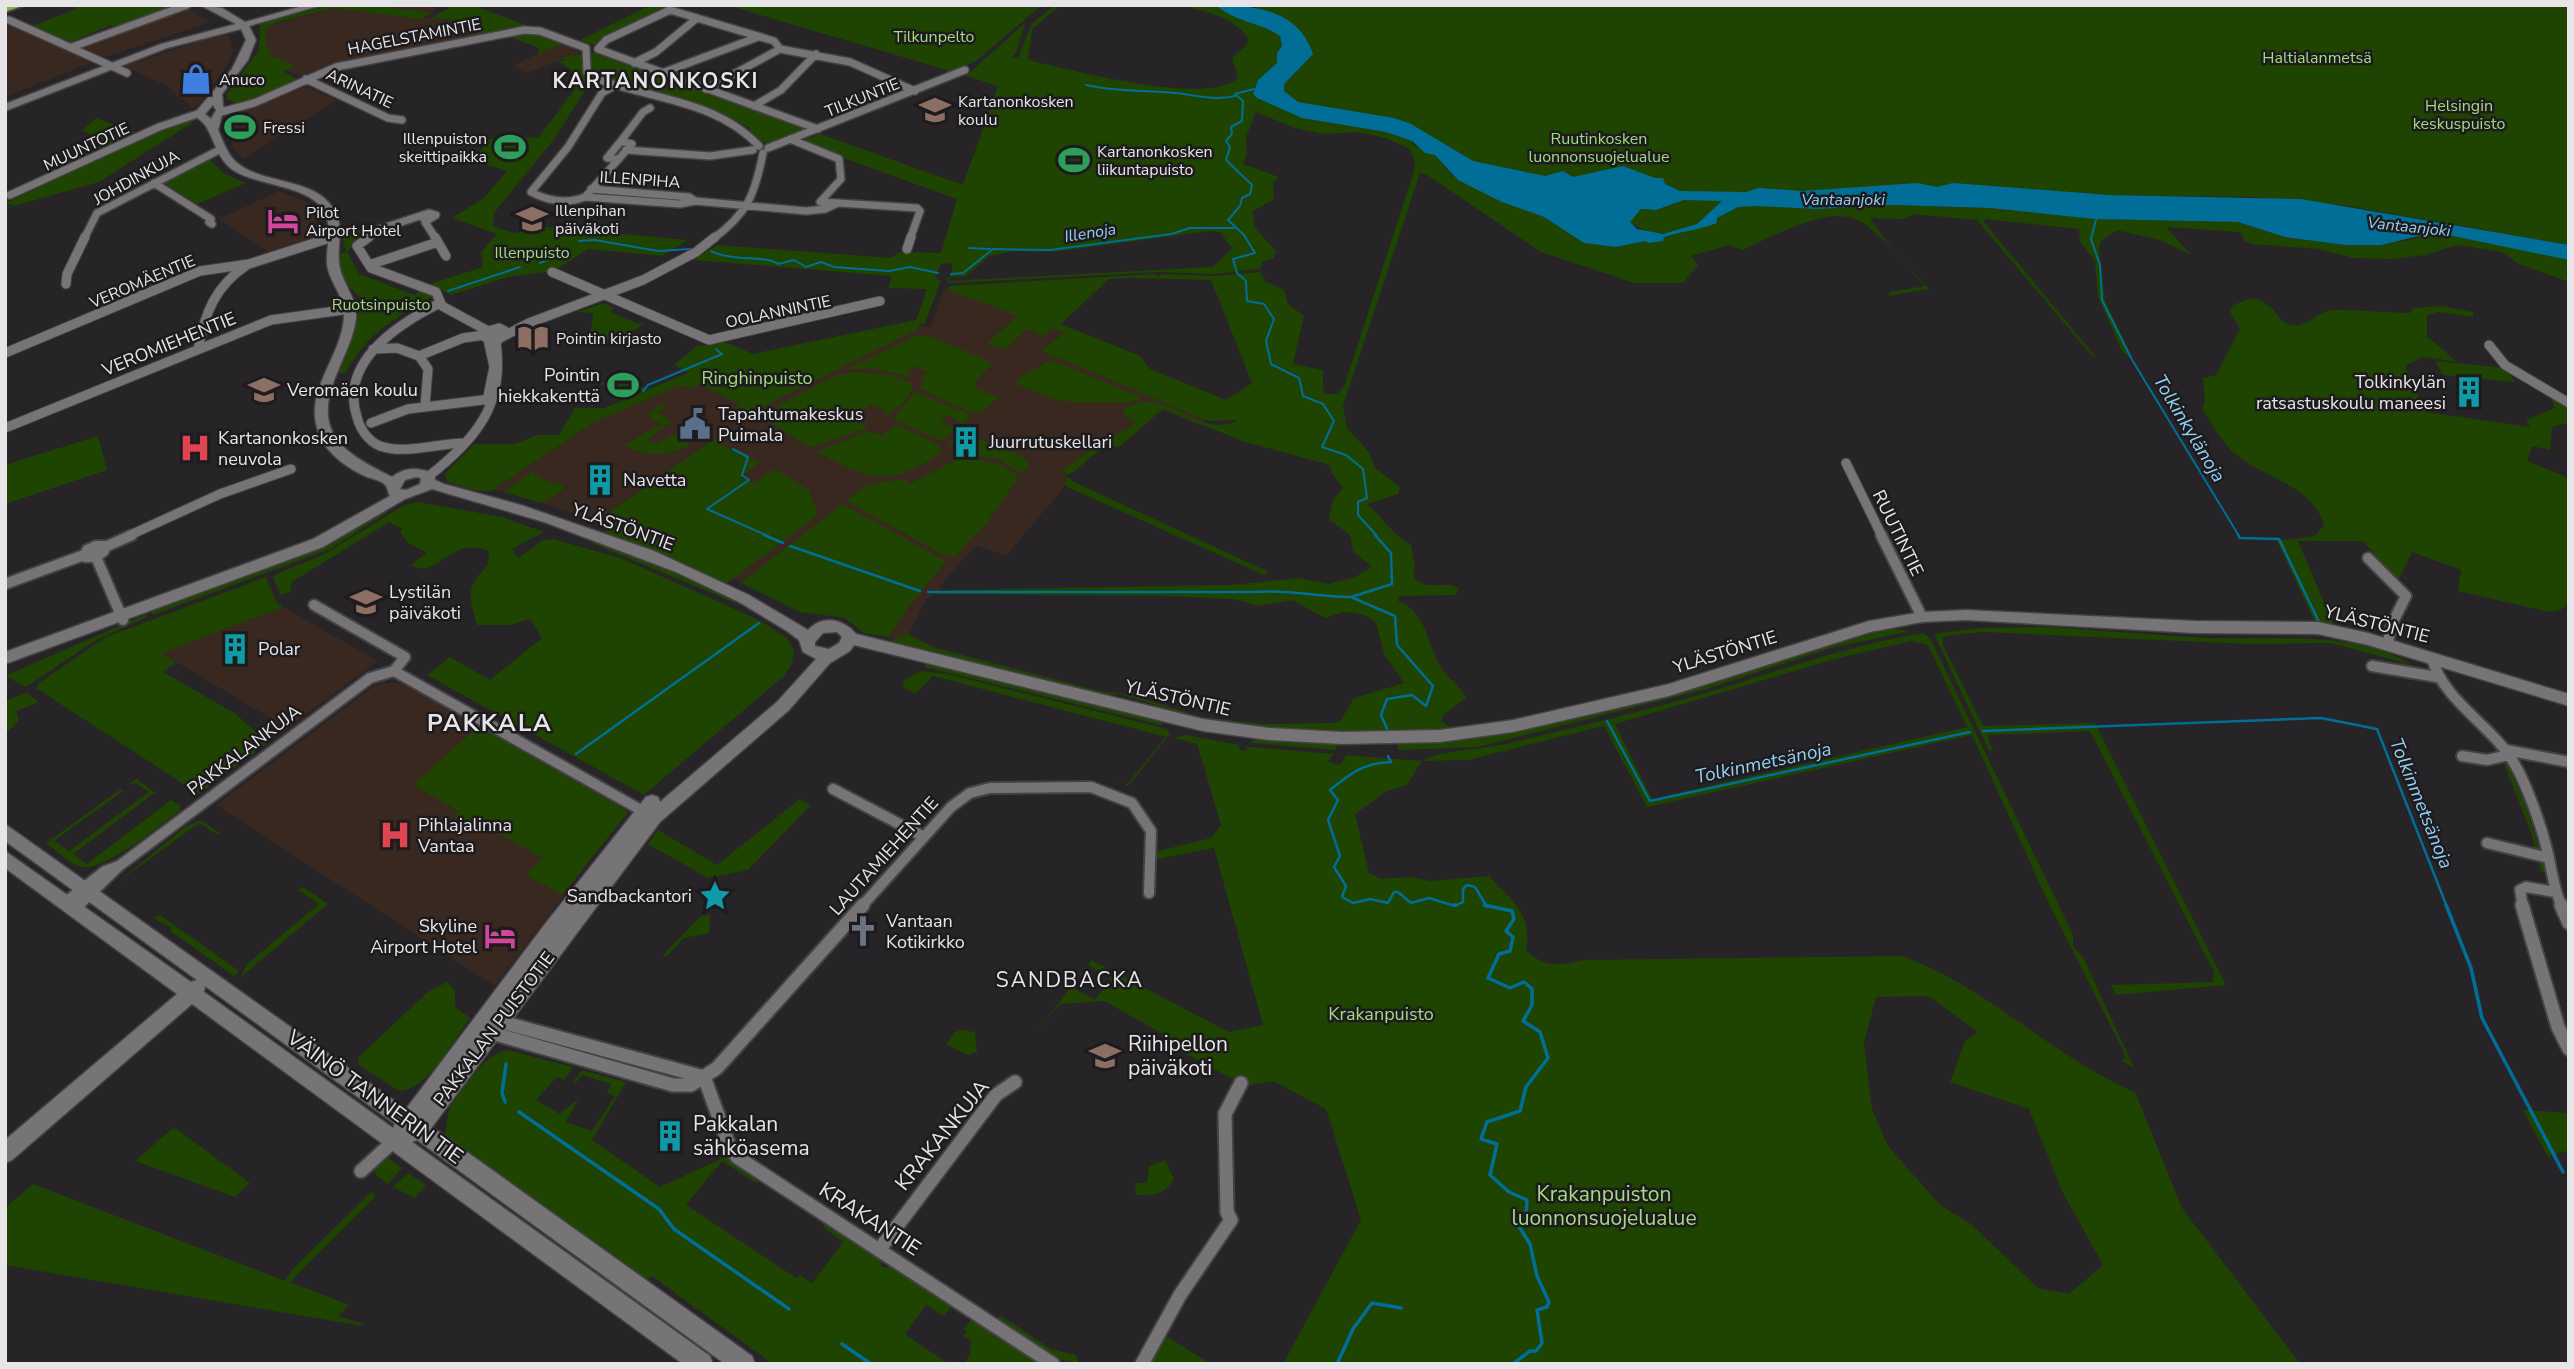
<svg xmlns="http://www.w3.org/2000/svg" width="2574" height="1369" font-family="'Nunito Sans',sans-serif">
  <rect width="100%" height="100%" fill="#272427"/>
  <path fill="#39281f" d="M341 5H441L424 17 471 22 478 36 341 62 301 76 284 70 293 65 264 55 265 30 269 26Z
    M185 7 210 22 105 57 79 46Z
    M13 26 88 61 90 63 5 97V27Z
    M220 35 229 36 233 52 226 67 199 104 192 108 167 86 124 66Z
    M562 43 580 53 527 73 512 66Z
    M305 87 337 100 243 159 233 147 227 117Z
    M279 191 309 203 322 234 270 253 219 219Z
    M954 288 1061 324 1067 329 1140 356 1150 369 1226 400 1199 425 1162 409 1119 447 1111 445 1103 447 1066 476 1065 486 1006 556 976 545 939 587 942 590 926 599 905 642 879 635 865 622 767 593 604 524 520 495 487 488 594 415 689 373 756 406 918 326 931 327 944 289Z
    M283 607 378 661 287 728 161 653Z
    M394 682 409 684 529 755 618 803 624 815 495 986 216 805 374 686Z"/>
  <path fill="#1f4301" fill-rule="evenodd" d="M70 5 181 6 116 28 111 25 73 41 76 43 74 44 32 26 77 9Z
    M330 5H374L432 13 419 19 333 8 275 23 265 30 266 46 271 53 268 55 295 65 283 71 298 80 239 104 227 99V94L259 50 260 24Z
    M454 5H485L480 8 528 26 479 37 471 22 431 18Z
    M651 5H673L597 46 580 40Z
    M727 5H1042L976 61 953 72Z
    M1055 5H1061L1032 29 1028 60C1069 69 1207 107 1238 78L1232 58 1247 45 1248 38C1232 15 1205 12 1180 5H1216C1235 21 1260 23 1280 36L1282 46 1277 53V63L1258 80 1253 94 1257 98 1302 118 1386 132 1412 141 1413 145 1435 155 1453 176 1504 202 1544 217 1584 243 1616 247 1645 241 1648 243 1669 233H1649L1629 222 1641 209 1656 210 1684 200 1713 198 1805 209 1896 205 1990 208 2101 219 2238 222 2285 237 2345 245 2406 241 2423 235H2448L2563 258 2569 260V282L2519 264 2502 252 2458 245 2425 255 2391 259 2354 258 2317 249 2253 244 2245 242 2240 232 2166 227 2191 255 2160 240 2117 230 2101 241 2099 248 2105 301 2133 358 2123 353 2098 297 2095 261 2080 242 2079 229 1985 219 1984 222 2095 356H2092L1977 220 1913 214 1904 219 1870 218 1885 240 1929 289 1888 296 1890 292 1925 286C1908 268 1877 227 1855 219 1825 207 1771 237 1743 250L1729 245 1691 256 1698 265 1683 283H1635L1541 252 1427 175 1420 173 1343 406 1347 428 1368 451 1375 468 1400 487 1398 494 1367 504C1384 518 1392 535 1411 545L1415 566 1413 577C1425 592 1444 580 1459 588L1455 595 1398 596V601C1425 610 1427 642 1439 664 1446 678 1461 685 1466 698L1443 715 1441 721 1451 727C1360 740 1265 733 1175 714L1176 711 1119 694 1104 695 888 642 907 634 936 648 1099 691 1131 695 1202 717 1262 724 1334 723 1341 720 1354 698 1404 683 1384 654 1376 623 1367 616 1355 613 1343 612 1325 618 1292 600 1259 606 1233 599 1164 596 932 594 949 590 1230 585 1298 578 1329 584 1355 577 1372 567 1353 551 1350 535 1329 519 1332 502 1343 487 1332 474 1330 465 1245 442 1163 409 1119 447C1100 441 1086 465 1070 474L1061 472 1103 440 1133 426 1134 421 1124 416 1122 410C1166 381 1200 442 1238 420L1209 421 1042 351 1064 333 1053 328 1043 336 1028 329 1004 350 987 343 1018 316 950 291 949 286 1155 274 1159 277 1161 274 1215 276 1260 272 1266 282 1284 290 1288 304 1304 316 1293 364 1323 370V391L1327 394H1337L1344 387 1414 171 1415 161 1410 149 1386 138 1357 132 1323 134 1295 128 1256 112 1246 137 1247 154 1243 164 1279 177 1273 182 1274 199 1252 212 1255 228 1276 251 1274 258 1262 262 1260 269 1213 274 1158 272 950 283 946 281 952 272V263L941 264 935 278 941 280 925 323 919 325 918 329 760 408 756 406 748 414 735 409 740 404 700 384 694 388 680 385 594 422 491 491 473 490 447 482 445 474 474 444H515L537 435H559L575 408H604L688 373 674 365 697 346 710 345 701 340 718 339 753 354 916 320 927 289 888 288 892 276 693 260 717 245 891 258 899 252 941 253 957 199 799 142 820 134 963 185 998 86 966 76 1025 23 1016 53 1012 57 1018 58 1032 23ZM1210 231 1220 232 1232 248 1213 267 948 281 950 277 966 276 990 256 1014 251 1054 252ZM1135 278 1211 280 1252 383 1226 400 1150 369 1140 356 1061 324 1109 279Z
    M1249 5H2569V245L2342 205 2253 197 1933 193 1845 199 1660 198 1663 201 1659 203 1653 202 1657 197 1498 178 1432 142 1282 102 1285 66 1279 15Z
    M532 31 565 42 537 55 539 48 505 35Z
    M595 52 596 54 808 130 774 143 759 142 748 127 718 111 599 78 590 68 591 53Z
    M584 54V71L603 84 584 92 555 138 494 213 493 226 513 233 547 227 688 240 662 256 588 249 554 271 508 277 451 295 430 284 483 267 481 252 497 234 452 218 484 198 507 171 474 161 488 139 539 137 575 89 571 70 559 62 565 60 563 57Z
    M96 118 138 133 111 144 82 130Z
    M191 121 192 123 99 182 14 206 6 203 157 132Z
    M207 157 225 174 246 183 197 204 163 182Z
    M367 224 366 229H374L347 251 359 274 414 295 423 289 434 296C393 319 369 332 345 373L334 374 359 314 362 300C349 283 335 281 340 254L346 252 342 238Z
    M2252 298C2277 303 2275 321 2291 325 2305 328 2315 315 2327 311 2335 308 2396 313 2410 313L2413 308 2442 306 2473 312V317L2438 312 2427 315V336L2457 362 2423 357 2405 366 2426 412 2530 427 2526 420 2555 408 2551 397 2553 396 2569 407V423L2552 427 2550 450 2532 446 2527 461 2569 478V602L2562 609 2550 612 2458 591 2461 570 2412 552 2398 581 2363 541H2298L2333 624H2316L2277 541 2315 536 2324 525C2312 485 2264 478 2235 454 2222 443 2212 423 2202 409L2205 400 2203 378 2216 375 2240 329 2230 312 2233 305Z
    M603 303 614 308 610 312 639 324 645 323 615 342 590 344 593 313 578 312Z
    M916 336H930L990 362 991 365 974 383 975 387 999 398 981 412 972 413 919 388 924 382 921 379 929 373 916 366 907 372 912 375 909 377 877 369H847Z
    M1050 360 1139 396 1140 398C1127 406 1118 402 1103 402 1066 404 1054 400 1019 385L1017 380 1021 377Z
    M2435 361 2506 368 2515 382 2443 375Z
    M630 372 645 389 616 401 601 383Z
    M854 372 892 375 911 383 913 388 904 402 887 416 884 415 888 411 871 405 854 418 868 428 815 446H808L759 416 834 376Z
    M915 392 969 414 971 417 962 424 948 415 940 422 956 428 941 441 893 419Z
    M661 404 667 407 658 413 672 421 647 440 655 444 675 434 691 445C666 456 647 457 624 445L661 424 647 415Z
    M897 425 939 445 941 453C886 489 871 480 817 452L867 431 882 435Z
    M730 428 734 429 721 436 716 443 760 462 740 477 755 483 775 469 809 490 818 515 726 584 604 533 607 528 597 521Z
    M962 432 1022 456 1028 463V468L1021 473 998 459 965 454 968 448 955 443 944 446Z
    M98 436 107 470 5 504V465Z
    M960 458 998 463 1019 477 987 523 955 556 944 555 847 501 867 485 904 479 910 484Z
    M534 470 533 474 554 484 561 483 564 489 542 503 504 492Z
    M1066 476 1076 483 1269 572 1264 575 1065 486Z
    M418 502 502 517 544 532 512 549 518 558 543 540 553 539 623 559 761 621 787 638 794 651 792 664 784 676 644 795 427 675 450 657 490 680 542 638 530 619 509 625H477C469 596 465 587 488 565L489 551C447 535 440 581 411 565L427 553 408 543 400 532 402 529 389 522 292 582 290 592 281 595 273 578 276 574 323 555 403 506Z
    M842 504 946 561 907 609 889 637 864 633 845 618 800 612 741 583Z
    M387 507 388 511 385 514 330 549 153 615 151 612 340 537Z
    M594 541 656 562 771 618 592 543Z
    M266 577 276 601 283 607 162 653 176 662 163 672 236 714 258 734 273 739 199 794 36 688 39 683 106 637Z
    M146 614 147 617 96 640 26 687 5 676Z
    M2042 627C2098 630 2153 635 2208 638 2275 641 2352 629 2412 665L2330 643 2248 644 1984 632 1944 636 1942 643 1983 726 2095 723 2226 985 2116 995 2111 985 2213 982 2214 972 2090 731 1987 735 1993 750 1989 751 1934 634 1978 628Z
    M1885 628 1911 631 1831 648 1707 689 1478 747 1398 750V743L1592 714 1705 685Z
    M1923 633 1930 638 2073 935V946L2084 959 2134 1068 2122 1061 2125 1058 2123 1050 2049 904 1972 735 1647 807 1604 726 1468 760 1422 761 1407 785 1387 791 1355 814 1369 873 1381 879 1409 877 1431 881 1489 876C1511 900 1533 914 1526 950 1545 969 1560 965 1584 960L1902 956C1987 986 2052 1057 2135 1092L2182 1208 2300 1364H1283L1361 1220 1326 1109 1273 1081 1246 1086 1238 1082 1179 1050 1178 1042 1104 1001 1060 1004 1037 1031 1071 987 1095 1000 1106 986 1113 989 1116 985 1109 981 1111 978 1088 965 1091 960 1229 1032 1263 1025 1214 848 1157 859 1154 869 1158 851 1211 838 1221 825 1197 744 1174 738 1186 735 1239 745 1240 750 1246 751V747H1252L1334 754 1328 761 1336 765 1342 763 1346 755 1422 761C1435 751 1488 749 1510 743 1584 725 1659 708 1732 685 1796 665 1856 644 1923 633ZM1911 641 1928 645 1967 727 1652 799 1615 724 1835 659ZM1928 996 1978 1032 1965 1041 1950 1082 2029 1109 2062 1191 2103 1265 2069 1294 2038 1288 1971 1224 1940 1205 1888 1146 1872 1109 1864 1043 1876 997Z
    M925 664 955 667 1164 723 1161 725 924 667Z
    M920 671 947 674 1167 729 1170 734 1129 785 1128 786 1113 781 1126 785 1166 737 933 676 915 694 902 686 905 680Z
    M2425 674 2445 691 2502 752 2526 806 2546 872H2541L2531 832 2501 756Z
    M27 693 39 702 16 711 19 721 5 734V701Z
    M479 726 625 810 627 814 562 895 526 875 543 858 490 829 485 833 454 817 459 811 413 785Z
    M1278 739 1337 743 1338 746 1334 750 1251 743 1252 740Z
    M137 779 157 794H153L73 854 87 864 171 800 180 806V810C161 825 106 870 83 867 70 865 56 850 46 843L121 789 123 791 54 841 69 851 149 792 135 783 125 786Z
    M800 799 811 805 748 870 708 878 648 844 658 830 717 865Z
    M201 820 220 833 218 835 199 823 114 885 185 827Z
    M303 887 328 904 241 977 246 965 319 904 298 890Z
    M160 915 239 971 237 974 234 976 170 931 172 928 153 918Z
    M710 915 709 933 684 938 666 957 663 955 701 916Z
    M447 982 455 990V1007L470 1018C454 1040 428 1090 399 1091L359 1065 358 1058 366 1050 428 992Z
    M961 1030 975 1032 977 1052 967 1055 946 1044 955 1032Z
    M507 1050 573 1067 564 1080 557 1077 536 1100 560 1114 579 1098 566 1122 592 1131 615 1096 607 1093 611 1084 582 1075 575 1084 572 1083 582 1070 626 1082 592 1140 660 1187 721 1159 720 1154H723L759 1179 756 1183 722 1161 686 1205 796 1278 800 1275 812 1283 843 1242 823 1227 826 1223 882 1260 881 1266 885 1268 891 1266 952 1306 944 1316 926 1305 905 1334 948 1364H773L652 1276 647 1281 624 1271 441 1140C449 1130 445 1119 450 1108 460 1090 486 1053 507 1050Z
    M2523 1110 2569 1113V1150L2548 1157Z
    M174 1127 250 1183 235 1197 135 1161Z
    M384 1155 402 1168 388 1184 376 1175 374 1169Z
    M1165 1160 1174 1179C1164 1195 1155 1195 1136 1195L1135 1183H1147L1149 1166Z
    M408 1173 426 1185 415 1198 393 1187Z
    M33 1184 285 1281 292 1270 371 1192 376 1196 290 1282 349 1305 338 1316 364 1324 363 1326 5 1265V1208Z
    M1000 1315 1051 1349 1076 1355 1078 1362C1048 1362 1021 1336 996 1320Z
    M972 1319 1039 1364H964L970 1355 971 1341 964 1336 967 1331 963 1329Z
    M1166 1336 1211 1364H1147Z"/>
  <path fill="#006e97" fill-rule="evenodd" d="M1216 5C1257 5 1299 11 1313 54L1284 84V91L1298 102 1394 118 1411 124 1473 161 1545 176 1563 171 1573 177 1623 166 1655 178H1663L1665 184 1680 191 1746 192 1759 188 1802 191 1917 183 1937 187 1953 183 2109 195 2301 199 2569 245V260L2448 235H2423L2381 245H2345L2285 237 2238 222 2095 219 1990 208 1895 205 1815 209 1758 206 1738 207 1717 218V223C1700 230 1682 231 1664 237L1663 241 1648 243 1645 241 1616 247 1584 243 1544 217 1502 202 1458 180 1435 155 1425 153 1412 141 1386 132 1302 118 1257 98 1253 94 1258 80 1277 63V53L1282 46 1280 36C1260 22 1234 22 1216 5ZM1684 200 1722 201 1697 224 1663 234 1637 229 1630 222 1641 209 1656 210Z"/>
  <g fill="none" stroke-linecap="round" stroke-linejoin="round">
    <path stroke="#006e97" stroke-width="2" d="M1086 85C1116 92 1144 90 1175 93 1196 95 1213 101 1235 96
      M1254 89 1235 94 1243 101 1242 121 1231 127 1232 134 1226 141 1230 147 1226 160 1252 185 1250 194 1242 198 1240 206 1228 220 1244 235 1255 253 1233 259 1237 273 1246 281 1247 301 1264 304 1274 319 1266 341 1271 364 1299 378 1303 396 1323 404 1334 421 1322 447 1346 455 1363 469 1367 498 1358 502V515L1377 536
      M2097 216 2091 239 2100 265 2102 300 2131 358 2239 536
      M579 241 595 240 658 251 690 249
      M969 248 990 249
      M711 251C732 262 766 255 778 264L794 260 806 267 821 262 834 267 889 271 910 267 938 273
      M540 263 553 257
      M951 274 963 273 993 249 1050 250 1171 234 1190 228H1235
      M448 291 520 267
      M643 391 648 385 722 354 716 349
      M733 449 748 457 742 475 749 480 707 509 768 536"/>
    <path stroke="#006e97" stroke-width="2.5" d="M764 535 783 543
      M1375 535 1391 553 1392 584 1351 597 1395 616 1397 645 1433 686 1426 706 1412 695 1387 699 1381 715 1388 731
      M2238 535 2240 538 2279 539 2319 622
      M790 546 920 591
      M928 592H1253C1289 589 1315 597 1350 597
      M1607 721 1650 801 1970 732
      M1983 731 2321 718 2377 729 2447 907
      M576 754 759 623
      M1388 756 1391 762C1363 763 1351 773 1330 790L1338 800 1328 820 1340 856 1334 867 1346 886 1342 897 1353 903 1370 899 1388 903 1394 892H1398L1411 903 1429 898 1455 906 1463 902V889L1467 885 1475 887 1487 907"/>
    <path stroke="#006e97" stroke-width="3.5" d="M1453 905H1456
      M1484 905 1512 911 1514 919 1506 931 1513 937 1510 951 1499 954 1488 978 1510 988 1524 982 1532 989V1005L1523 1021 1540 1032 1548 1058 1526 1087 1520 1111 1487 1122 1481 1139 1497 1144 1490 1175 1509 1192 1527 1200 1526 1215 1515 1220 1530 1244 1537 1276 1549 1302 1547 1307 1537 1310 1542 1343 1536 1351H1530L1513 1364
      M2446 905 2471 968 2482 1018 2563 1172
      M505 1102 502 1093 506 1064
      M519 1112 659 1209 674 1229 789 1309
      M842 1344 871 1364
      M1337 1364 1353 1329 1372 1303 1401 1308"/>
    <defs>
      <path id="street-far3" d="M9 20 127 73
        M72 47 187 5
        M598 49 606 40 670 10 774 41 780 49 850 62 915 91
        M598 49 818 129
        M634 63 656 52 697 18
        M662 73 758 37
        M306 79 388 118 402 120
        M614 86 602 93 568 147 531 192C548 201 567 204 585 197L632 144 621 141 607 158 619 159
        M706 89 780 49
        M754 106 781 90 816 54
        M221 112 254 103 336 67 524 30 540 31 586 48 587 72 594 78C650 99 716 100 759 146
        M790 139 839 159 841 179 820 202 837 203
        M621 141 643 112 650 108
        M768 148 965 70
        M626 150 710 156 753 150
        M154 183 211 219 209 222 212 224
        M10 195 159 127 200 113
        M585 197 680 204 695 201 689 197 591 189
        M695 201 806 211 825 209 838 203 917 208 920 211 910 239
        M428 220 425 222 436 239
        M84 239 97 213 221 149
        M327 239 334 237
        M366 239 380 229 429 213 436 215 428 220 423 218 424 215
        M713 239C748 213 755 194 763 153"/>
      <path id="street-far2" d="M369 237 357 246 371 268 436 292 442 306 488 331
        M435 237 446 256
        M907 249 911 237
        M369 265 438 242
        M552 272 709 340 880 301
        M66 284 67 274 85 237
        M440 303C398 324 339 362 357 417 360 429 368 441 380 446 405 455 439 443 465 443
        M504 335 505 331 499 328 488 331 485 337H502L529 323 643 280 696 252 715 237
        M2489 345 2505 365 2569 403
        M198 349C205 313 215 286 247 265
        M373 349 397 348 419 356 463 338 485 335
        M5 353 200 271 249 264 333 237
        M419 356 428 369 425 406
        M487 401 494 367 488 339
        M371 423 408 409 491 399
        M5 428 271 320 350 309
        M1846 463 1882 536
        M429 476C476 438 505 406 496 342L500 338
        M128 536 220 494 291 469"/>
      <path id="street-far1" d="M1881 535 1922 617
        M96 546H104V551L96 557H85L87 550Z
        M105 547 132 535
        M96 557 123 620
        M2368 558 2406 596 2392 624 2387 645
        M5 584 84 555
        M314 605 405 657 394 671
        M2432 658C2443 701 2492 725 2514 763 2527 785 2541 825 2547 850 2552 869 2553 888 2562 907
        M2372 666 2437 677
        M394 671 648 814
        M2506 750 2569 762
        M2462 756 2487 760 2509 755
        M833 789 924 837
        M2487 843 2549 858
        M67 901 105 871 119 866 370 678 394 671
        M77 907 119 866
        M861 907 951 807 970 793 990 788 1091 787 1132 803 1151 831 1149 893
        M2523 907 2520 890 2526 887 2555 892"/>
      <path id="street" d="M2522 905 2558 1027 2569 1049
        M2561 905 2569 923
        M76 908 79 905
        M498 1021 704 1077
        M488 1032 673 1085H691L717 1068 863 905
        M704 1077 729 1145 737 1157 1053 1364
        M361 1171 395 1140
        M879 1250 996 1095 1015 1082
        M1142 1364 1180 1295 1231 1220 1227 1212 1225 1114 1241 1083"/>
      <path id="secondary" d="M200 5 222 8 245 22 306 5H322L249 26 256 40 248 60 222 94 223 106 227 110 222 115 218 130C223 141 227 154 236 162 264 186 315 176 335 211 344 227 337 245 339 263 341 283 358 298 356 318 354 337 344 355 337 373 311 434 343 452 392 477 406 466 418 468 434 473L435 480 444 484 521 505 654 551 749 595 808 630C823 614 844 619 856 634L1203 719 1269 728 1342 732 1440 730 1513 720 1669 684 1869 621 1922 612 1966 610 2195 621 2318 622 2368 633 2569 694V706L2368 645 2318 634 2195 633 1966 620 1922 622 1870 632 1669 696 1513 732 1440 742 1342 744 1269 740 1203 731 854 645 850 651 830 663 789 710 660 822 432 1127 752 1356 755 1364H725L417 1140 412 1142 710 1356 713 1364H683L192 1004 12 1160 5 1163V1140L177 994 5 868V851L191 982 197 980 5 841V824L406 1109 545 924 646 797 652 795 658 797 660 802 777 702 816 659 803 652 799 640 787 631 739 602 676 572 544 522 432 489 405 499 323 547 5 664V652L313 539 390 496C388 493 388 489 386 486 383 481 373 479 367 477 349 469 328 455 320 436 300 391 344 357 344 314 344 295 329 282 327 264 326 247 333 227 324 211 309 185 257 186 233 170 217 159 215 140 205 125 202 121 197 118 194 114L232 69 246 40 241 29 167 48 5 111V104L161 44 236 24ZM213 105 216 110 211 119 205 114ZM416 477 421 478 420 484 406 490 400 489 405 480ZM837 632 842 637 839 643 829 649 815 646V642L823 633ZM205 986 395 1124 393 1128 204 992Z"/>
      <path id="highway" d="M5 5H25L5 12Z"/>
    </defs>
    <use href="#street-far3" stroke="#444244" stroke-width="10"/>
    <use href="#street-far2" stroke="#444244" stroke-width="11"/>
    <use href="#street-far1" stroke="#444244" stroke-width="14"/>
    <use href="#street" stroke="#444244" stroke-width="17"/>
    <use href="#secondary" stroke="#444244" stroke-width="3"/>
    <use href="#highway" stroke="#444244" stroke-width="4"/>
    <use href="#street-far3" stroke="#777477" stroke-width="7"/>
    <use href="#street-far2" stroke="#777477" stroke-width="9"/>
    <use href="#street-far1" stroke="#777477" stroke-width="10"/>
    <use href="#street" stroke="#777477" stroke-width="13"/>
    <use href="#secondary" fill="#777477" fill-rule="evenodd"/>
    <use href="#highway" fill="#83b53b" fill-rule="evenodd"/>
  </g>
  <defs>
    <symbol id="shop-bare" viewBox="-9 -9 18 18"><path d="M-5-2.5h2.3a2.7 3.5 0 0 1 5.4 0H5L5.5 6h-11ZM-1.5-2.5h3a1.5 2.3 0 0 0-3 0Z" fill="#3f7fe0" stroke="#1d1b1e" stroke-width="2.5" paint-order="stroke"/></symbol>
    <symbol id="school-bare" viewBox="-9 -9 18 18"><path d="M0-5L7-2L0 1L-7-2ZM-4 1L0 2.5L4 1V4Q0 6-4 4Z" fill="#8d6e63" stroke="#1d1b1e" stroke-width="2.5" paint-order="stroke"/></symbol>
    <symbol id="stadium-bare" viewBox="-9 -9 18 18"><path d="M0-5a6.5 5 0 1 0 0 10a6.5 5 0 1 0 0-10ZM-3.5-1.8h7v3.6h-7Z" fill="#2e9e5b" stroke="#1d1b1e" stroke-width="2.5" paint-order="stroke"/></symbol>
    <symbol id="hotel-bare" viewBox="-9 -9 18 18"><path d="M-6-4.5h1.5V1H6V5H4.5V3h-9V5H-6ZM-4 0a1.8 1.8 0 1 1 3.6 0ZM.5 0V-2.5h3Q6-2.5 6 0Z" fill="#d1479c" stroke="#1d1b1e" stroke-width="2.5" paint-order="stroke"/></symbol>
    <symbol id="library-bare" viewBox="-9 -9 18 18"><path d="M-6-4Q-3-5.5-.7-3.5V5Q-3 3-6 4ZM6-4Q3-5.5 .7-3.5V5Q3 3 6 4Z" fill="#8d6e63" stroke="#1d1b1e" stroke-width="2.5" paint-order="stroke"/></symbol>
    <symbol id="building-bare" viewBox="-9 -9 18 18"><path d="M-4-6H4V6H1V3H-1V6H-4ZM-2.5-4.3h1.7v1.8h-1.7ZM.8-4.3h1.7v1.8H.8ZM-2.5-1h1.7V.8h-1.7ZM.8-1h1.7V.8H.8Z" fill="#0f9aa8" stroke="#1d1b1e" stroke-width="2.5" paint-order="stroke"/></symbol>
    <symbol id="civic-bare" viewBox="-9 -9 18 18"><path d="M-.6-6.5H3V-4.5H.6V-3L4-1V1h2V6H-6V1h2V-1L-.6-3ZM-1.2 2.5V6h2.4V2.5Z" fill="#5c6f8a" stroke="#1d1b1e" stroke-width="2.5" paint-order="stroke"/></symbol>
    <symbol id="hospital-bare" viewBox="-9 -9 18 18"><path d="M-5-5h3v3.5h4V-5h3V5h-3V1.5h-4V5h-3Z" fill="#e0444e" stroke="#1d1b1e" stroke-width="2.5" paint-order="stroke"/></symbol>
    <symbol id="sight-bare" viewBox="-9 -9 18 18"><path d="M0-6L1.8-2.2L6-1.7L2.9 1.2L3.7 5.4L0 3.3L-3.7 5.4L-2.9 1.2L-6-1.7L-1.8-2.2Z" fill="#0f9aa8" stroke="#1d1b1e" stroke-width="2.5" paint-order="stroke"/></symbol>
    <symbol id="church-bare" viewBox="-9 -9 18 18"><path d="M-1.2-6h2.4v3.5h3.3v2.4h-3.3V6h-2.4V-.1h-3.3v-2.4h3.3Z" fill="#6b7280" stroke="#1d1b1e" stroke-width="2.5" paint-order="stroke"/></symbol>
  </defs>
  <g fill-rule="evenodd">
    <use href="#shop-bare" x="174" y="57" width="44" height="44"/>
    <use href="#school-bare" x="913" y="88" width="44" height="44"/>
    <use href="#stadium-bare" x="218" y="105" width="44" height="44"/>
    <use href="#stadium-bare" x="488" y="125" width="44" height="44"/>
    <use href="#stadium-bare" x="1052" y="138" width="44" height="44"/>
    <use href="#school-bare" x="510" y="197" width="44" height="44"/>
    <use href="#hotel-bare" x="261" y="199" width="44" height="44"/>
    <use href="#library-bare" x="511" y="316" width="44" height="44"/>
    <use href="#stadium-bare" x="601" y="363" width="44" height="44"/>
    <use href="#school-bare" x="242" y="368" width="44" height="44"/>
    <use href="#building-bare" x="2447" y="370" width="44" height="44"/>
    <use href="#civic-bare" x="673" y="402" width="44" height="44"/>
    <use href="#building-bare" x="944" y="420" width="44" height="44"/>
    <use href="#hospital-bare" x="173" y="426" width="44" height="44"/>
    <use href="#building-bare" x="578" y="458" width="44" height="44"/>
    <use href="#school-bare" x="344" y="580" width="44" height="44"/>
    <use href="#building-bare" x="213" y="627" width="44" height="44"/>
    <use href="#hospital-bare" x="373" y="813" width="44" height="44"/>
    <use href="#sight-bare" x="693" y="874" width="44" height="44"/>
    <use href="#church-bare" x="841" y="909" width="44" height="44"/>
    <use href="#hotel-bare" x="478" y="914" width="44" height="44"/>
    <use href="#school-bare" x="1083" y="1034" width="44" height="44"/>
    <use href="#building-bare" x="648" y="1114" width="44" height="44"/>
  </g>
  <g text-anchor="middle" stroke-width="5" stroke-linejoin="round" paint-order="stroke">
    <g font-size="16" fill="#e7e5e7" stroke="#1d1b1e">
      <text transform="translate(414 36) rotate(-11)" y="6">HAGELSTAMINTIE</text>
      <text transform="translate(360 88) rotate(25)" y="6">ARINATIE</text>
      <text transform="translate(862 97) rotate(-22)" y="6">TILKUNTIE</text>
      <text transform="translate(86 146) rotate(-25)" y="6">MUUNTOTIE</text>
      <text transform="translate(136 177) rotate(-29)" y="6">JOHDINKUJA</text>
      <text transform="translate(640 179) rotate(4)" y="6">ILLENPIHA</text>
      <text transform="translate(142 281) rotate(-23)" y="6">VEROMÄENTIE</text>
      <text transform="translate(778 311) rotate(-12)" y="6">OOLANNINTIE</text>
    </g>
    <g font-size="16" fill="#a1dc80" stroke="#1d1b1e">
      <text x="934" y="42">Tilkunpelto</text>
      <text x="2317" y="63">Haltialanmetsä</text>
      <text x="2459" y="111">Helsingin<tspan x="2459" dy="18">keskuspuisto</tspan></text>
      <text x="1599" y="144">Ruutinkosken<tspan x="1599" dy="18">luonnonsuojelualue</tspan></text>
      <text x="532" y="258">Illenpuisto</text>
      <text x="381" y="310">Ruotsinpuisto</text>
    </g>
    <g font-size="16" fill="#e7e5e7" stroke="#1d1b1e" text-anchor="start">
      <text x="219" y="85">Anuco</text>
      <text x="958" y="107">Kartanonkosken<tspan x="958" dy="18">koulu</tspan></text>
      <text x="263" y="133">Fressi</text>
      <text x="487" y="144" text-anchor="end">Illenpuiston<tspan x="487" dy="18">skeittipaikka</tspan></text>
      <text x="1097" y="157">Kartanonkosken<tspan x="1097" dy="18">liikuntapuisto</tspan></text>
      <text x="555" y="216">Illenpihan<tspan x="555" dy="18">päiväkoti</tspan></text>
      <text x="306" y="218">Pilot<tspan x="306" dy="18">Airport Hotel</tspan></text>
      <text x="556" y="344">Pointin kirjasto</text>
    </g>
    <g font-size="16" font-style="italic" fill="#90d0f3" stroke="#1d1b1e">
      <text x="1843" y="205">Vantaanjoki</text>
      <text transform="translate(2409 226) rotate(6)" y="6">Vantaanjoki</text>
      <text transform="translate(1090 232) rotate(-9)" y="6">Illenoja</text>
    </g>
    <g font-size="18" fill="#e7e5e7" stroke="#1d1b1e">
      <text transform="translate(169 344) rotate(-22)" y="6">VEROMIEHENTIE</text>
      <text transform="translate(623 527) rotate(20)" y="6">YLÄSTÖNTIE</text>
      <text transform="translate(1898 533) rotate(64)" y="6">RUUTINTIE</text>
      <text transform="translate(2377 624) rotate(14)" y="6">YLÄSTÖNTIE</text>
      <text transform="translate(1725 652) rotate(-17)" y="6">YLÄSTÖNTIE</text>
      <text transform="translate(1178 698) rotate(13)" y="6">YLÄSTÖNTIE</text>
      <text transform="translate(244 750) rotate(-37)" y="6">PAKKALANKUJA</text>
      <text transform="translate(884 856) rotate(-48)" y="6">LAUTAMIEHENTIE</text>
      <text transform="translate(494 1029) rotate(-53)" y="6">PAKKALAN PUISTOTIE</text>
    </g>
    <g font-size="18" fill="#e7e5e7" stroke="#1d1b1e" text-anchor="start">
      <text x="600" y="381" text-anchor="end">Pointin<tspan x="600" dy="21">hiekkakenttä</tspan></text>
      <text x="2446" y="388" text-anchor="end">Tolkinkylän<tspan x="2446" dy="21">ratsastuskoulu maneesi</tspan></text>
      <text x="287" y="396">Veromäen koulu</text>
      <text x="718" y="420">Tapahtumakeskus<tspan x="718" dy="21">Puimala</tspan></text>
      <text x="218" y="444">Kartanonkosken<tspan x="218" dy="21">neuvola</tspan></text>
      <text x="989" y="448">Juurrutuskellari</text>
      <text x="623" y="486">Navetta</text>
      <text x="389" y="598">Lystilän<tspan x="389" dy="21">päiväkoti</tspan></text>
      <text x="258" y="655">Polar</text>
      <text x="418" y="831">Pihlajalinna<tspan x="418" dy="21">Vantaa</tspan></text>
      <text x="692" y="902" text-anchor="end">Sandbackantori</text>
      <text x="886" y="927">Vantaan<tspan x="886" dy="21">Kotikirkko</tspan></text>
      <text x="477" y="932" text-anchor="end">Skyline<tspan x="477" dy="21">Airport Hotel</tspan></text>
    </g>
    <g font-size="18" fill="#a1dc80" stroke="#1d1b1e">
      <text x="757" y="384">Ringhinpuisto</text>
      <text x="1381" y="1020">Krakanpuisto</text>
    </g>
    <g font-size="19" font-style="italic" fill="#90d0f3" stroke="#1d1b1e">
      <text transform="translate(2190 428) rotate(59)" y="7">Tolkinkylänoja</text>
      <text transform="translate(1763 762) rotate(-12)" y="7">Tolkinmetsänoja</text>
      <text transform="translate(2422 803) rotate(68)" y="7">Tolkinmetsänoja</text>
    </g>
    <g font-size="21" font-weight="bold" letter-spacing="2" fill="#e7e5e7" stroke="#1d1b1e">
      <text x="656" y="88">KARTANONKOSKI</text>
    </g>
    <g font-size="21" letter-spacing="2" fill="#e7e5e7" stroke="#1d1b1e">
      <text x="1070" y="987">SANDBACKA</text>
    </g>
    <g font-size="21" fill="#e7e5e7" stroke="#1d1b1e" text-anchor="start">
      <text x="1128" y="1051">Riihipellon<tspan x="1128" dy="24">päiväkoti</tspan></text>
      <text x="693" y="1131">Pakkalan<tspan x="693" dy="24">sähköasema</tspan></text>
    </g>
    <g font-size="21" fill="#e7e5e7" stroke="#1d1b1e">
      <text transform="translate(375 1097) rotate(36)" y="7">VÄINÖ TANNERIN TIE</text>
      <text transform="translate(942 1135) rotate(-51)" y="7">KRAKANKUJA</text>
      <text transform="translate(870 1219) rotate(33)" y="7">KRAKANTIE</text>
    </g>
    <g font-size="21" fill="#a1dc80" stroke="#1d1b1e">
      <text x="1604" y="1201">Krakanpuiston<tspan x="1604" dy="24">luonnonsuojelualue</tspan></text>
    </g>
    <g font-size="24" font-weight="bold" letter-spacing="2" fill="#e7e5e7" stroke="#1d1b1e">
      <text x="490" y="731">PAKKALA</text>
    </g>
  </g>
  <rect width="2574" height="1369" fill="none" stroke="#e7e5e7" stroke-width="14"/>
</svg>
